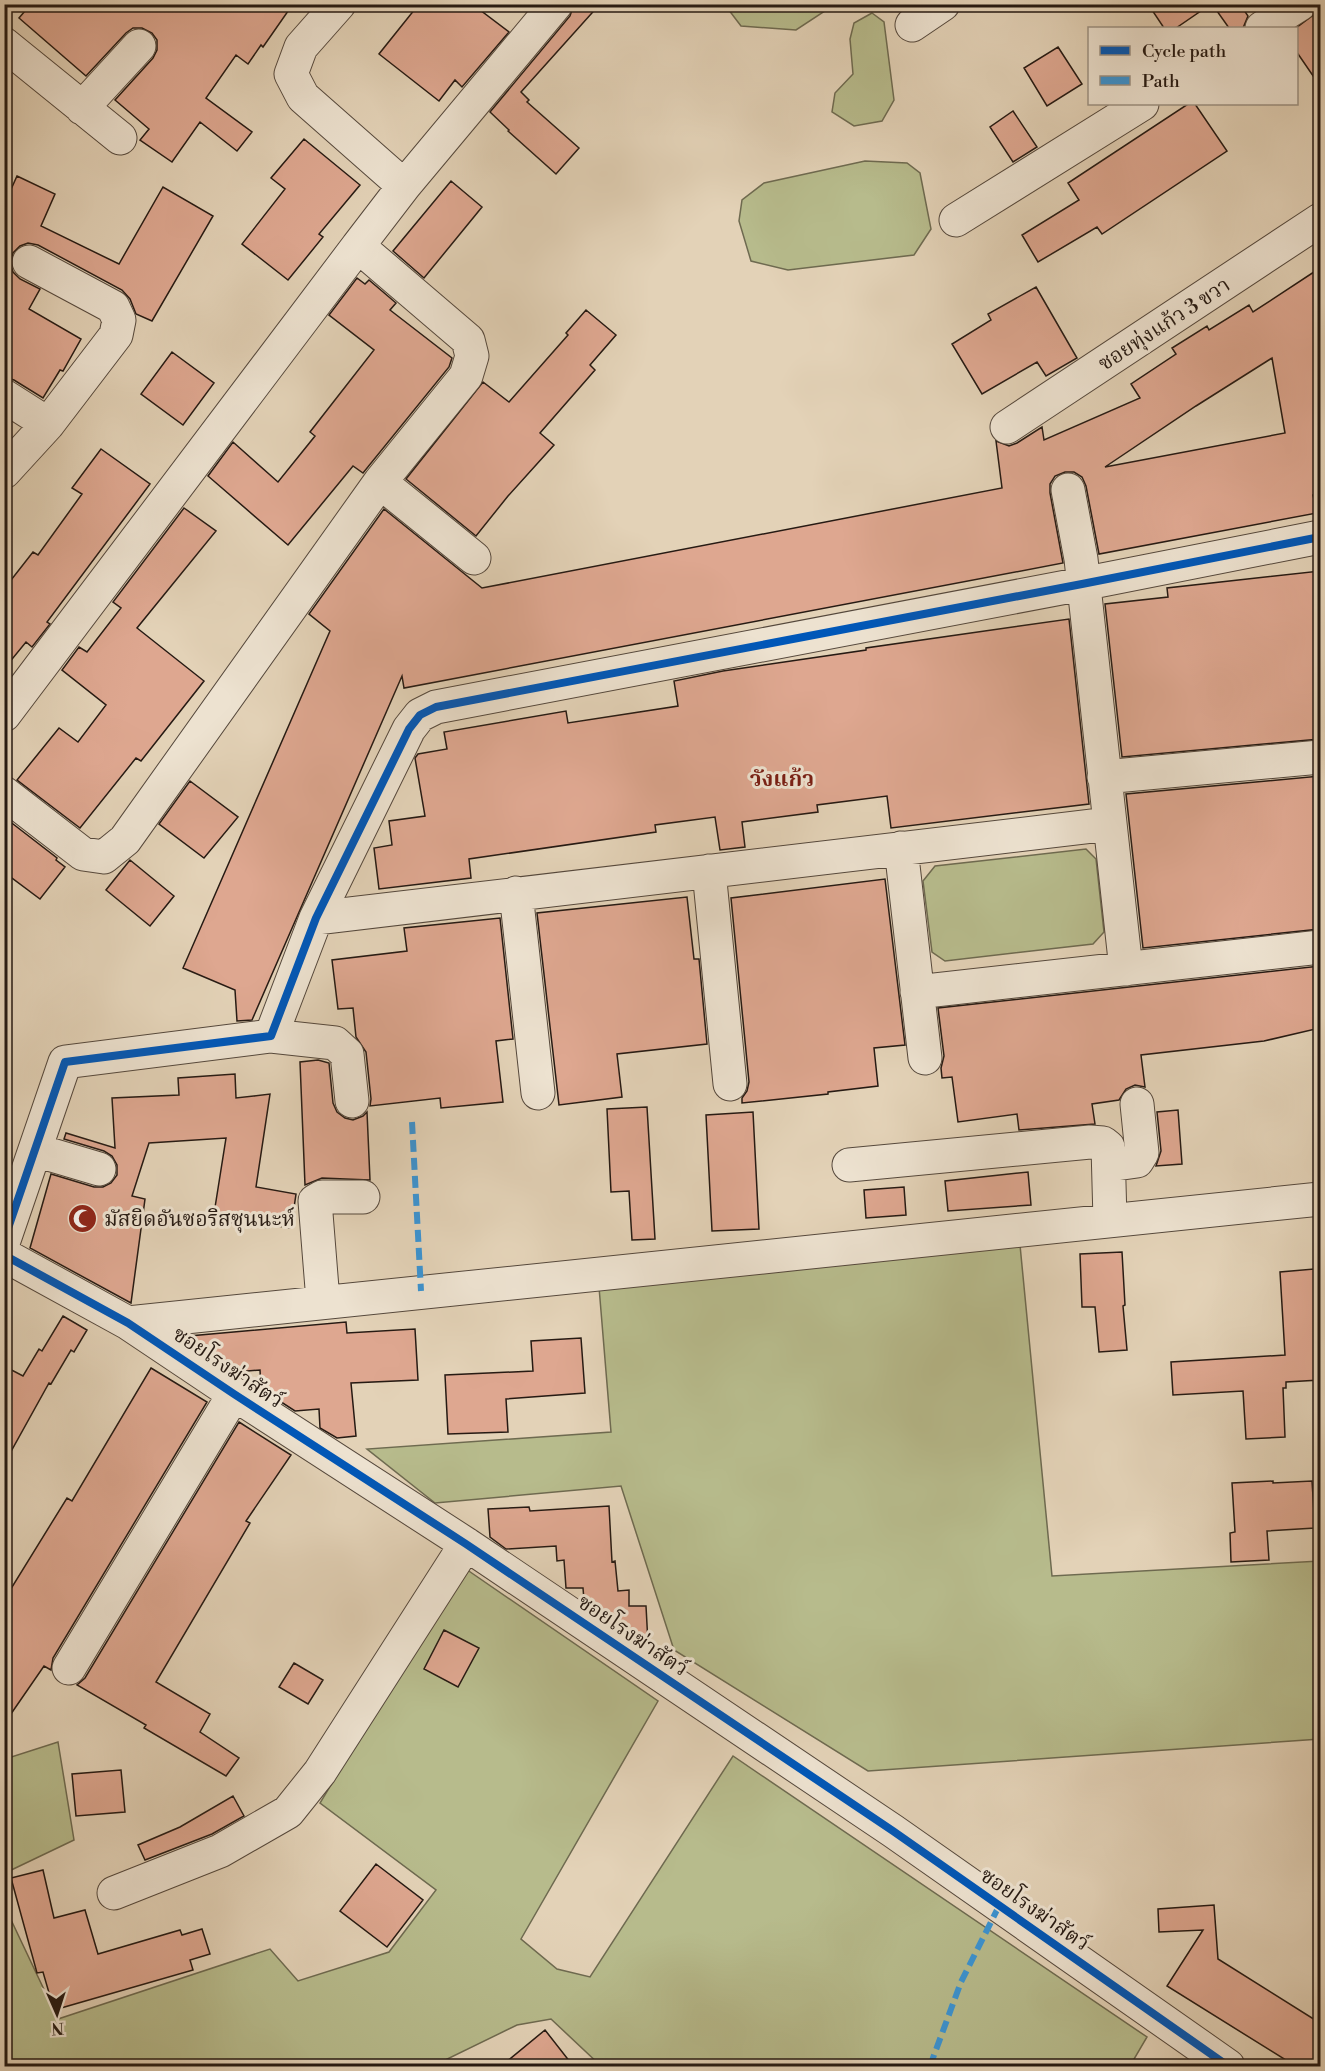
<svg xmlns="http://www.w3.org/2000/svg" width="1325" height="2071" font-family="'Libre Bodoni','Noto Serif Thai',serif">
  <rect width="100%" height="100%" fill="#e3d2b7"/>
  <filter id="stains"><feTurbulence type="fractalNoise" baseFrequency=".00333" numOctaves="4"/><feColorMatrix values="0 0 0 0 .2 0 0 0 0 .09 0 0 0 0 .02 0 0 0 .5 -.17"/></filter>
  <radialGradient id="worn" r=".72"><stop offset=".6" stop-color="#630" stop-opacity="0"/><stop offset="1" stop-color="#630" stop-opacity=".3"/></radialGradient>
  <path fill="#b7bb8c" stroke="#6e6a50" stroke-width="1.5" d="M725 5H831L828 9 796 30 741 26Z
    M872 13 884 22 894 100 882 121 854 126 832 112 835 93 853 74 850 39 854 23Z
    M865 161 907 163 920 173 931 229 914 255 788 270 751 261 739 221 742 200 764 183Z
    M1086 849 1096 859 1104 932 1093 944 945 961 932 952 923 881 935 866Z
    M1020 1245 1052 1576 1320 1561V1739L868 1771 674 1650 621 1486 435 1503 367 1449 611 1432 599 1287Z
    M463 1567 658 1701 521 1939 557 1969 590 1977 733 1756 1147 2037 1130 2066H601L551 2019 517 2025 433 2066H5L4 1905 58 2019 270 1949 298 1981 389 1952 436 1890 320 1803Z
    M58 1742 74 1840 5 1873V1759Z"/>
  <path fill="#dea790" stroke="#261a13" stroke-width="1.5" fill-rule="evenodd" d="M31 4H293L263 47 261 45 248 64 236 55 206 98 252 132 237 151 200 122 172 162 140 140 149 129 115 100 153 58 157 50V40L152 33 142 28H133L126 33 86 76 19 18Z
    M419 4H472L509 32 462 87 455 80 439 101 379 54Z
    M574 4H600L521 92 529 100 527 102 579 148 556 174 508 131 509 130 490 112 570 16Z
    M1148 4H1211L1176 28H1164Z
    M1212 4H1240L1248 16 1243 28H1229Z
    M1319 4H1320V86L1296 51V28L1316 13Z
    M1058 47 1082 84 1047 106 1024 68Z
    M1188 104H1195L1227 151 1102 234 1097 227 1038 262 1022 235 1079 200 1068 183Z
    M1013 111 1037 147 1013 162 990 127Z
    M304 139 360 185 319 234 323 237 288 280 242 244 285 189 271 178Z
    M17 176 55 194 41 226 119 264 163 187 213 216 152 321 136 314 130 299 122 290 38 245 28 243 20 246 13 253 10 263 13 272 20 279 40 289 29 309 81 339 63 371 60 370 43 398 14 380 4 377V205Z
    M451 181 482 207 424 278 393 251Z
    M1320 268V493L1313 495 1317 513 1099 554 1086 486 1082 477 1074 472H1065L1055 476 1050 484V493L1063 563 404 688 402 676 252 1020 237 1021 235 990 183 968 330 631 309 614 384 509 482 588 1002 488 996 441 1009 446 1017 443 1042 427 1044 440 1140 398 1131 384 1176 354 1172 348 1207 326 1209 330 1249 305 1253 312ZM1272 358 1285 433 1105 467 1196 406Z
    M357 278 365 284 369 280 396 303 390 310 452 358 449 367 363 473 353 466 288 545 208 476 233 442 278 482 315 436 310 432 374 350 329 315Z
    M1036 287 1077 358 1046 376 1037 362 982 394 952 344 991 320 988 314Z
    M586 310 616 335 590 365 595 370 540 433 554 445 508 496 476 536 406 479 483 382 509 402 568 335 566 333Z
    M172 352 214 383 183 425 141 394Z
    M101 449 150 484 47 622 50 624 32 647 26 642 4 669V589L33 552 38 555 82 494 72 488Z
    M184 508 216 531 137 628 204 681 141 761 136 758 80 828 17 780 59 728 78 742 106 705 62 670 79 647 87 652 121 608 113 602Z
    M1320 571V739L1122 757 1105 604 1168 597 1167 588Z
    M1069 619 1089 804 891 828 887 796 817 805 818 812 742 822 745 847 720 850 715 817 655 825 656 832 469 859 471 878 379 889 374 848 392 845 389 821 425 816 415 758 418 754 447 749 444 732 566 711 568 723 678 706 674 681 723 671 866 650V648Z
    M1320 776V929L1143 948 1126 794Z
    M190 781 238 817 204 858 159 824Z
    M4 817 57 858 56 860 65 867 40 899 4 872Z
    M130 860 174 896 150 926 106 890Z
    M885 879 905 1045 874 1048 878 1086 828 1092V1094L742 1103V1098L747 1091 749 1082 731 898Z
    M687 897 694 959H699L707 1044 617 1054 622 1097 559 1105 537 913Z
    M500 918 513 1039 496 1041 503 1102 441 1108 440 1098 370 1106 371 1099 366 1052 356 1037 353 1008 338 1009 332 960 407 951 404 928Z
    M1320 966V1028L1264 1041 1141 1055 1145 1087 1135 1085 1126 1089 1119 1100 1092 1104 1095 1124 1019 1130 1017 1114 958 1122 952 1077 942 1078 941 1068 944 1056 938 1008Z
    M318 1060 329 1063 333 1103 337 1112 345 1118 353 1120 363 1116 367 1112 370 1180 322 1178 305 1185 300 1062Z
    M235 1074 236 1098 270 1094 256 1187 296 1194 291 1228 270 1225 269 1228 213 1220 226 1138 149 1143 132 1196 145 1199 131 1303 30 1248 51 1174 94 1187H103L111 1183 117 1175V1165L112 1156 104 1151 64 1139 66 1133 115 1148 112 1098 179 1095 178 1078Z
    M647 1107 655 1239 632 1240 629 1191 611 1192 607 1109Z
    M1178 1110 1182 1164 1156 1166 1161 1151 1157 1112Z
    M753 1112 759 1229 712 1231 706 1115Z
    M1028 1172 1031 1205 948 1211 945 1181Z
    M904 1187 906 1215 866 1218 864 1190Z
    M1122 1252 1125 1305 1123 1306 1127 1350 1099 1352 1095 1307H1082L1080 1254Z
    M1314 1269 1318 1332H1320V1380L1286 1382V1388H1283L1285 1437 1246 1439 1243 1391 1173 1395 1171 1362 1285 1355 1280 1272Z
    M63 1316 87 1330 74 1352 71 1350 51 1384 49 1383 4 1464V1366L23 1376 39 1349 42 1351Z
    M346 1322 347 1333 415 1329 418 1380 351 1383 356 1436 337 1438 320 1428 319 1409 295 1411 261 1389 260 1370 235 1372 189 1342V1336Z
    M581 1338 585 1393 506 1399 508 1432 448 1434 445 1375 533 1371 531 1341Z
    M151 1368 207 1402 53 1658 51 1670 44 1666 4 1724V1600L67 1498 72 1501Z
    M239 1422 291 1455 246 1521 250 1523 156 1682 210 1714 200 1732 239 1758 226 1776 144 1728 146 1725 77 1685 85 1678Z
    M1273 1481V1483L1312 1481 1315 1528 1267 1531 1269 1560 1231 1562 1230 1533 1235 1532 1232 1483Z
    M609 1506 612 1562 615 1561 618 1591 629 1590V1606H646L648 1643 584 1600 583 1588H566L564 1560 557 1561 556 1546 506 1549 490 1537 488 1509 529 1507 530 1511Z
    M444 1630 479 1648 458 1687 424 1669Z
    M294 1663 323 1680 308 1704 279 1687Z
    M121 1770 125 1812 76 1816 72 1774Z
    M233 1796 244 1816 212 1834 145 1860 138 1845 180 1827Z
    M376 1864 423 1900 387 1947 340 1911Z
    M43 1870 54 1918 85 1910 98 1954 180 1930 182 1935 202 1929 210 1954 190 1960 193 1970 54 2010 43 1972 37 1973 11 1878Z
    M1214 1905 1218 1959 1320 2023V2056L1314 2067H1297L1167 1986 1203 1930 1159 1932 1158 1909Z
    M545 2030 574 2067H500Z"/>
  <g fill="none" stroke-linecap="round" stroke-linejoin="round">
    <defs>
      <path id="minor" d="M339 4 301 47 291 74 303 97 404 186
        M912 25 943 4
        M1262 28 1300 4
        M4 44 120 138
        M82 108 139 46
        M956 220 1142 104
        M4 396 48 424
        M1007 427 1320 220
        M4 472 48 424 116 335 119 320 113 307 29 262
        M380 482 474 558
        M1068 490 1081 559 1126 969
        M4 715 358 246
        M1104 777 1320 757
        M4 793 83 854 104 857 125 840 380 482 466 376 472 356 468 340 358 246 404 186 556 4
        M901 848 925 1058
        M709 871 730 1084
        M516 893 538 1093
        M316 918 1109 824
        M917 992 1320 947
        M271 1036 335 1043 347 1054 352 1101
        M35 1150 99 1169
        M849 1165 1090 1142 1103 1143 1108 1147 1110 1220
        M1109 1165 1137 1161 1142 1153 1137 1104
        M4 1240 65 1062 271 1036 316 918 409 729 420 715 436 707 1082 584 1320 537
        M4 1255 128 1323 234 1394 466 1544 893 1831 1228 2066
        M323 1301 315 1201 322 1197H363
        M128 1323 1320 1199
        M69 1668 234 1394
        M114 1893 220 1851 288 1812 320 1772 466 1544"/>
    </defs>
    <use href="#minor" stroke="#55483c" stroke-width="35"/>
    <use href="#minor" stroke="#ede2d0" stroke-width="33"/>
    <path stroke="#3b94d3" stroke-width="6" stroke-dasharray="12 6" stroke-linecap="butt" d="M412 1122 421 1291
      M930 2066 961 1982 999 1906"/>
    <defs>
      <path id="cycleway" d="M4 1240 65 1062 271 1036 316 918 409 729 420 715 436 707 1082 584 1320 537
        M4 1255 128 1323 234 1394 466 1544 893 1831 1228 2066"/>
    </defs>
    <use href="#cycleway" stroke="#ede2d0" stroke-width="11"/>
    <use href="#cycleway" stroke="#0057b8" stroke-width="8"/>
  </g>
  <defs>
    <symbol id="mosque-disc" viewBox="-11 -11 22 22"><circle r="9.5" fill="#8f2418" stroke="#ede2d0"/><path d="M3.5-4.9A6 6 0 1 0 3.5 4.9A5 5 0 1 1 3.5-4.9Z" fill="#fff"/></symbol>
  </defs>
  <g fill-rule="evenodd">
    <use href="#mosque-disc" x="66" y="1202" width="33" height="33"/>
  </g>
  <g text-anchor="middle" stroke-width="6" stroke-linejoin="round" paint-order="stroke">
    <g font-size="21" fill="#261a13" stroke="#ede2d0">
      <text transform="translate(1164 324) rotate(-33)" y="7">ซอยทุ่งแก้ว 3 ขวา</text>
      <text transform="translate(228 1367) rotate(34)" y="7">ซอยโรงฆ่าสัตว์</text>
      <text transform="translate(633 1635) rotate(34)" y="7">ซอยโรงฆ่าสัตว์</text>
      <text transform="translate(1035 1909) rotate(35)" y="7">ซอยโรงฆ่าสัตว์</text>
    </g>
    <g font-size="21" fill="#261a13" stroke="#ede2d0" text-anchor="start">
      <text x="104" y="1226">มัสยิดอันซอริสซุนนะห์</text>
    </g>
    <g font-size="22" font-weight="bold" fill="#7a1f14" stroke="#ede2d0">
      <text x="782" y="786">วังแก้ว</text>
    </g>
  </g>
  <rect width="1325" height="2071" fill="none" stroke="#e3d2b7" stroke-width="24"/>
  <rect x="6" y="6" width="1313" height="2059" fill="none" stroke="#261a13" stroke-width="3"/>
  <rect x="12" y="12" width="1301" height="2047" fill="none" stroke="#261a13" stroke-width="1.5"/>
  <rect x="1088" y="27" width="210" height="78" fill="#ede2d0" stroke="#9d9284" stroke-width="1.5"/>
  <rect x="1100" y="46" width="30" height="9" fill="#0057b8" stroke="#9d9284" stroke-width="1.5"/>
  <text x="1142" y="57" font-size="18" fill="#261a13">Cycle path</text>
  <rect x="1100" y="76" width="30" height="9" fill="#3b94d3" stroke="#9d9284" stroke-width="1.5"/>
  <text x="1142" y="87" font-size="18" fill="#261a13">Path</text>
  <g transform="translate(57 2014) rotate(177)" stroke="#ede2d0" stroke-width="4.5" paint-order="stroke">
  <path d="M0-4.5L10 22L0 15L-10 22Z" fill="#261a13"/>
  <text y="-9" font-size="16" font-weight="bold" text-anchor="middle" fill="#261a13">N</text>
  </g>
  <rect width="100%" height="100%" filter="url(#stains)"/>
  <rect width="100%" height="100%" fill="url(#worn)"/>
</svg>
